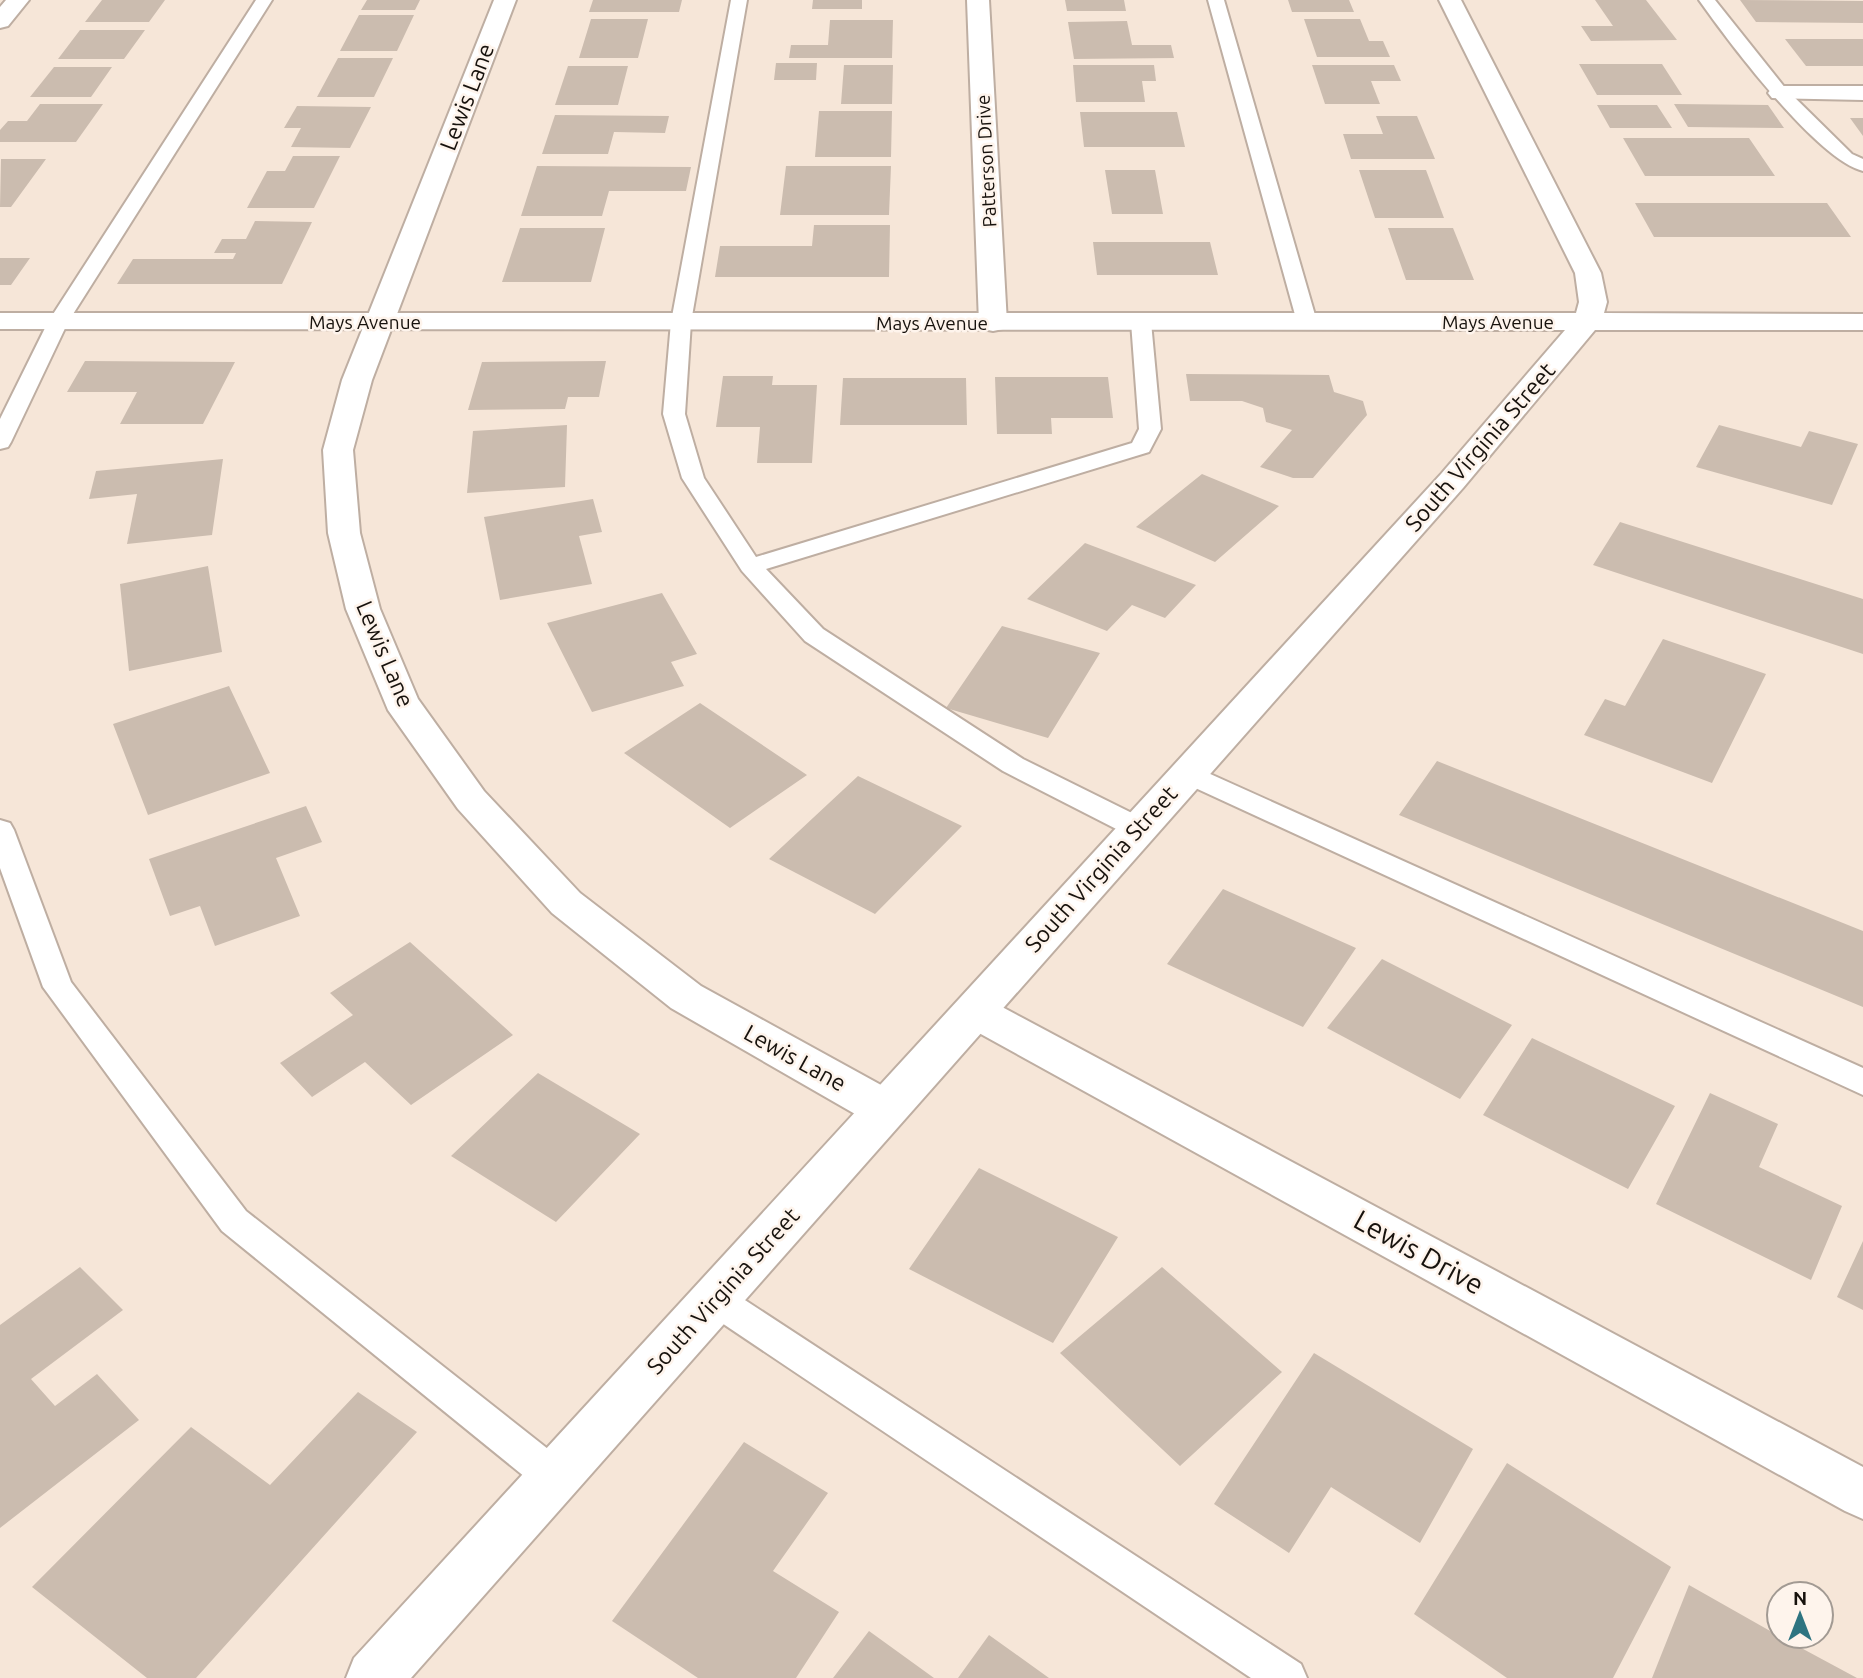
<svg xmlns="http://www.w3.org/2000/svg" width="1863" height="1678" font-family="Ubuntu,sans-serif">
  <rect width="100%" height="100%" fill="#f6e6d8"/>
  <path fill="#cbbcaf" d="M102 0H165L149 22H85Z
    M367 0H420L415 10H361Z
    M593 0H682L679 12H589Z
    M813 0H862V9H812Z
    M1065 0H1124L1126 11H1067Z
    M1288 0H1349L1354 12H1292Z
    M1595 0H1646L1677 40 1591 41 1581 26H1613Z
    M1740 0 1863 1V23L1756 22Z
    M359 15H414L397 51H340Z
    M591 19H648L638 58H579Z
    M1304 19H1360L1369 41H1383L1390 57H1317Z
    M830 20H893L892 58H789L791 45H828Z
    M1127 21 1132 45H1171L1174 58 1074 59 1068 22Z
    M80 30H145L124 59H58Z
    M1785 39H1863V66H1806Z
    M338 58H393L374 97H317Z
    M776 63H817L816 80H774Z
    M1579 64H1662L1682 95H1597Z
    M844 65H893L892 104H841Z
    M1073 65H1154L1156 81H1142L1145 102H1076Z
    M1312 65H1394L1401 81H1371L1380 104H1325Z
    M568 66H628L618 105H555Z
    M54 67H112L91 97H30Z
    M40 104H103L76 142H0V130L8 121H27Z
    M1674 104 1768 105 1784 128 1688 127Z
    M1597 105H1657L1672 128H1610Z
    M297 106 371 107 350 148 291 147 301 128H284Z
    M819 111H892L891 157H815Z
    M1080 112H1177L1185 147H1084Z
    M555 115 669 116 665 133 614 132 608 154H542Z
    M1376 116H1417L1435 159H1351L1343 134H1383Z
    M1850 118H1863V136Z
    M1623 138H1749L1775 176H1645Z
    M293 156H340L314 208H247L267 171H285Z
    M46 159 11 207H0L1 159Z
    M537 166 691 167 686 191H609L602 216H521Z
    M786 166H891L889 215H780Z
    M1105 170H1155L1163 214H1112Z
    M1359 170H1426L1444 218H1375Z
    M1635 203H1827L1851 237H1654Z
    M255 221 312 222 282 284H117L133 259H233L236 253H214L222 239H246Z
    M814 225H890L889 277H715L720 246H812Z
    M520 228H605L591 282H502Z
    M1388 228H1453L1474 280H1406Z
    M1093 242H1210L1218 275H1097Z
    M0 258H30L11 285H0Z
    M85 361 235 362 203 424H120L137 392H67Z
    M606 361 599 397H568L565 409 468 410 482 362Z
    M1186 374 1329 375 1334 392 1363 401 1367 415 1313 478H1293L1260 467 1292 430 1266 422 1263 408 1242 401H1190Z
    M723 376H773L772 385H817L812 463H757L760 427H716Z
    M995 377H1108L1113 418H1051L1052 434H997Z
    M843 378H966L967 425H840Z
    M567 425 565 487 467 493 473 431Z
    M1719 425 1801 447 1809 431 1858 444 1832 505 1696 467Z
    M223 459 212 535 127 544 137 494 89 499 96 471Z
    M1202 474 1279 506 1215 562 1136 527Z
    M593 499 602 532 579 536 592 584 500 600 484 517Z
    M1620 522 1863 599V654L1593 565Z
    M1085 543 1196 585 1165 618 1132 605 1107 631 1027 599Z
    M208 566 222 652 129 671 120 584Z
    M662 593 697 654 671 662 684 686 592 712 547 623Z
    M1002 626 1100 653 1048 738 946 708Z
    M1663 639 1766 674 1712 783 1584 735 1605 699 1625 706Z
    M229 686 270 773 148 815 113 724Z
    M700 703 807 775 730 828 624 753Z
    M1437 761 1863 931V1007L1399 815Z
    M858 776 962 826 875 914 769 859Z
    M306 806 322 842 276 858 300 916 215 946 200 906 170 916 149 859Z
    M1223 889 1356 948 1303 1027 1167 964Z
    M410 942 513 1035 411 1105 365 1062 312 1097 280 1063 353 1015 330 993Z
    M1382 959 1512 1025 1460 1099 1327 1028Z
    M1532 1038 1675 1106 1628 1189 1483 1115Z
    M538 1073 640 1134 556 1222 451 1156Z
    M1710 1093 1778 1124 1759 1167 1842 1206 1811 1280 1656 1204Z
    M979 1168 1118 1237 1053 1343 909 1269Z
    M1863 1241V1310L1837 1297Z
    M80 1267 123 1310 31 1379 55 1406 97 1374 139 1420 0 1528V1325Z
    M1162 1267 1282 1372 1180 1466 1060 1353Z
    M1314 1353 1473 1449 1420 1543 1331 1487 1289 1553 1214 1504Z
    M358 1392 417 1432 196 1678H147L32 1587 191 1427 270 1485Z
    M744 1442 828 1493 773 1571 839 1612 796 1678H698L612 1621Z
    M1507 1463 1671 1567 1613 1678H1507L1414 1614Z
    M1689 1585 1779 1636 1857 1678H1652Z
    M869 1631 934 1678H833Z
    M989 1635 1049 1678H958Z"/>
  <g fill="none" stroke-linecap="round" stroke-linejoin="round">
    <defs>
      <path id="lane" d="M256 0H272L68 322 11 442 8 447 0 449V419L48 322Z
        M731 0H747L691 322 685 414 704 478 756 557 1132 443 1139 429 1131 322 1134 318H1148L1151 322 1161 429 1149 452 766 569 823 629 1023 759 1148 821 1152 828 1148 835 1138 838 1128 835 1003 771 805 641 742 571 682 478 663 414 671 322Z
        M1208 0H1224L1317 322 1314 326H1300L1297 322Z
        M1699 0H1715L1786 89 1852 154 1863 159V171C1817 160 1728 41 1699 0Z
        M1188 764 1863 1068V1095L1178 780 1174 773 1178 766Z
        M0 820 10 823 14 830 71 982 246 1211 567 1464 573 1477 567 1490 554 1495 541 1490 222 1231 43 987 0 868Z
        M716 1285 728 1289 1301 1664 1307 1678H1251L704 1311 699 1300 704 1289Z"/>
      <path id="street" d="M6 0H29L8 26 0 28V7Z
        M494 0H516L372 380 353 450 360 533 380 609 418 699 484 791 580 893 701 986 901 1096 907 1109 901 1122 885 1127 869 1122 671 1008 552 913 458 809 388 710 346 609 328 533 323 450 342 380Z
        M967 0H989L1007 323 1003 329 993 331 983 329 979 323Z
        M1780 86H1863V100L1772 98 1768 93 1772 88Z
        M974 995 989 1000 1863 1467V1519L1845 1511 959 1022 953 1011 959 1000Z"/>
      <path id="secondary" d="M1439 0H1461L1601 273 1607 302 1604 313 1863 314V330H1595L1463 488 411 1678H346L354 1658 1441 474 1565 330 0 329V313H1576L1579 302 1575 273Z"/>
    </defs>
    <use href="#lane" stroke="#beaea2" stroke-width="4"/>
    <use href="#street" stroke="#beaea2" stroke-width="4"/>
    <use href="#secondary" stroke="#beaea2" stroke-width="4"/>
    <use href="#lane" fill="#fff" fill-rule="evenodd"/>
    <use href="#street" fill="#fff" fill-rule="evenodd"/>
    <use href="#secondary" fill="#fff" fill-rule="evenodd"/>
  </g>
  <g text-anchor="middle" stroke-width="5" stroke-linejoin="round" paint-order="stroke">
    <g font-size="19" fill="#17120d" stroke="#fef4ec">
      <text transform="translate(986 161) rotate(-93)" y="7">Patterson Drive</text>
      <text x="365" y="329">Mays Avenue</text>
      <text x="1498" y="329">Mays Avenue</text>
      <text x="932" y="330">Mays Avenue</text>
    </g>
    <g font-size="23" fill="#17120d" stroke="#fef4ec">
      <text transform="translate(467 97) rotate(-69)" y="8">Lewis Lane</text>
      <text transform="translate(1480 447) rotate(-49)" y="8">South Virginia Street</text>
      <text transform="translate(385 654) rotate(67)" y="8">Lewis Lane</text>
      <text transform="translate(1101 869) rotate(-48)" y="8">South Virginia Street</text>
      <text transform="translate(795 1058) rotate(29)" y="8">Lewis Lane</text>
      <text transform="translate(723 1291) rotate(-48)" y="8">South Virginia Street</text>
    </g>
    <g font-size="28" fill="#17120d" stroke="#fef4ec">
      <text transform="translate(1419 1252) rotate(29)" y="10">Lewis Drive</text>
    </g>
  </g>
  <g transform="translate(1800 1615)"><circle r="33" fill="#fef4ec" stroke="#a29a93" stroke-width="2"/>
  <path d="M0-5L12 26L0 18L-12 26Z" fill="#2e7481"/>
  <text y="-10" font-size="19" font-weight="bold" text-anchor="middle" fill="#17120d">N</text>
  </g>
</svg>
